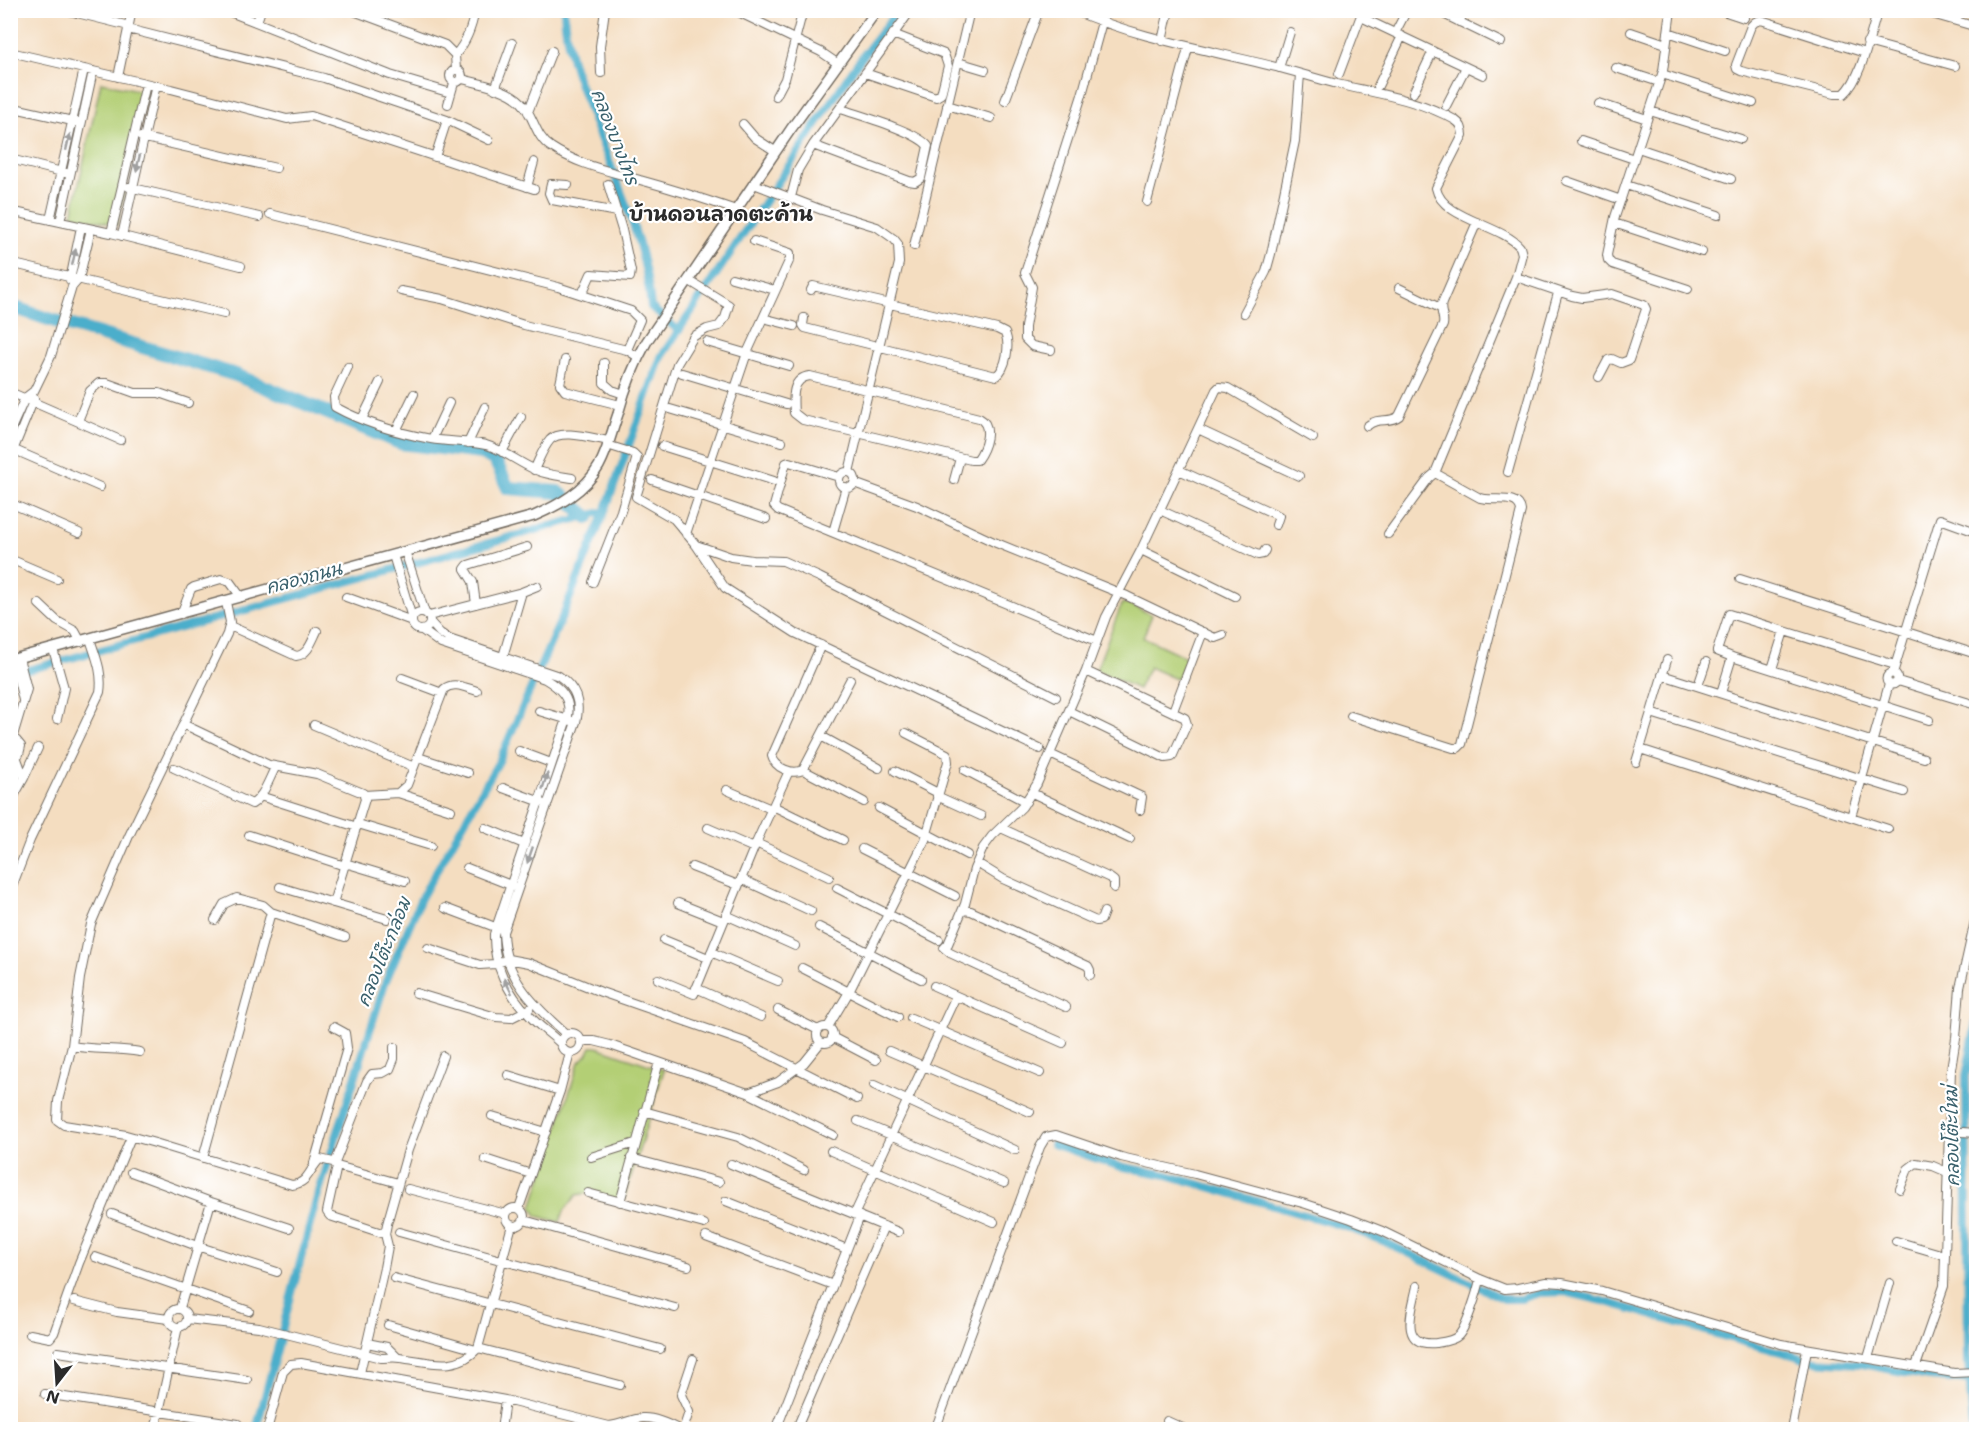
<svg xmlns="http://www.w3.org/2000/svg" width="1987" height="1440" font-family="'Shantell Sans','Playpen Sans Thai',sans-serif">
  <rect width="100%" height="100%" fill="#fff"/>
  <filter id="ink" filterUnits="userSpaceOnUse"><feTurbulence type="fractalNoise" baseFrequency=".0167" numOctaves="2"/><feDisplacementMap in="SourceGraphic" scale="12" xChannelSelector="R" yChannelSelector="G"/><feConvolveMatrix kernelMatrix="1 2 1 2 8 2 1 2 1" color-interpolation-filters="sRGB"/></filter>
  <filter id="wash" filterUnits="userSpaceOnUse"><feTurbulence type="fractalNoise" baseFrequency=".008" numOctaves="4" result="noise"/><feDisplacementMap in="SourceGraphic" scale="24" xChannelSelector="R" yChannelSelector="G"/><feGaussianBlur stdDeviation="1.35" result="paint"/><feColorMatrix in="noise" values="0 0 0 0 0 0 0 0 0 0 0 0 0 0 0 0 0 1.4 0 .05"/><feComposite in="paint" operator="in"/></filter>
  <g filter="url(#wash)">
    <rect width="100%" height="100%" fill="#f4ddc0"/>
    <path fill="#b3cf75" stroke="#6f7d50" stroke-width="1.5" d="M101 82 147 92 117 225 72 215Z
      M1122 603 1131 605 1152 615 1143 637 1188 658 1176 679 1149 667 1138 689 1096 670Z
      M591 1047H597L664 1070 623 1202 588 1193 577 1195 564 1211 560 1222 537 1216 532 1207 579 1062 587 1055Z"/>
    <g fill="none" stroke-linecap="round" stroke-linejoin="round">
      <path stroke="#4baecb" stroke-width="8" d="M564 10C565 45 576 76 588 107 612 172 645 237 651 307L679 331
        M10 675 605 511
        M1053 1144 1118 1166 1167 1175 1346 1227 1383 1241 1504 1299H1521L1539 1293 1565 1292 1603 1301 1743 1342 1815 1361 1862 1364 1929 1377 1970 1381
        M256 1430 316 1201 385 983 421 898 499 761 562 617 605 511 661 357 856 65 898 10
        M1973 1430 1968 1357 1966 1076 1976 1023"/>
      <path stroke="#4baecb" stroke-width="14" d="M10 306 42 317 236 375 400 443 481 453 495 460 508 488 558 492 588 517"/>
    </g>
  </g>
  <g filter="url(#ink)">
    <g fill="none" stroke-linecap="round" stroke-linejoin="round">
      <defs>
        <path id="minor" d="M65 10 129 26
          M225 10 390 75 451 93
          M351 10 445 45 455 55 456 70
          M734 10 821 52 837 63
          M1073 10C1139 39 1210 50 1280 68 1299 73 1318 79 1337 84 1375 93 1420 100 1455 120 1461 124 1462 127 1463 135L1436 188C1442 219 1500 224 1520 247L1522 254 1516 277 1435 473 1480 498C1493 502 1519 493 1521 511L1462 744 1458 748H1453L1351 716
          M1435 10 1501 42
          M1518 10 1520 11
          M1671 10 1663 71 1615 217 1607 255 1608 260 1612 264 1688 289
          M1720 10 1744 18
          M1863 10 1877 15
          M1918 10 1970 25
          M1361 17 1483 75
          M257 22 261 10
          M1459 22 1465 10
          M128 29 324 78 447 120 489 140
          M1631 32 1666 44
          M1668 32 1725 51
          M1395 33 1407 10
          M1162 41 1169 10
          M1867 42 1955 66
          M10 52 171 89 287 119 311 116 534 189
          M1865 53 1761 20 1755 22 1751 26 1736 65 1737 69 1741 71 1834 94H1844C1862 78 1870 34 1878 10
          M455 55C466 43 472 27 475 10
          M958 62 985 70
          M1279 68 1290 32
          M1616 68 1659 82
          M450 76a6 6 0 1 1 12 0a6 6 0 1 1-12 0Z
          M601 73 600 46 605 10
          M865 73 936 97 941 94 948 66 944 54 893 34
          M1339 74 1363 10
          M1662 74 1753 103
          M118 77 132 10
          M462 79C481 84 507 88 521 102 534 115 535 137 551 147 578 165 610 171 640 180 673 189 704 199 736 210
          M1378 86 1402 36
          M495 89 512 43
          M1413 93 1433 51
          M776 96 785 79 803 10
          M1005 101 1039 10
          M1598 103 1647 119
          M448 104 454 83
          M947 105 991 118
          M1446 106 1466 67
          M10 107 77 122
          M1650 111 1741 139
          M528 112 552 51
          M743 124 755 138 775 151
          M141 137 276 168
          M1581 141 1634 159
          M813 145 909 181 915 182 921 178 928 146C916 131 861 116 841 109
          M1638 148 1731 179
          M435 157 447 120
          M10 159 66 173
          M1567 181 1621 200
          M754 184 822 210 877 227 894 239 898 244 899 263 849 472
          M568 185 551 184 549 193 552 200 617 212
          M1626 185 1718 215
          M129 187 259 217
          M527 187 534 162
          M791 197 798 170 813 145 911 10
          M1147 202 1188 48
          M10 211 111 233 241 266
          M270 214 558 287 631 311 640 320 627 350
          M50 220 84 69
          M60 222 93 71
          M1614 223 1702 252
          M111 233 146 84
          M122 236 156 85
          M914 246 970 10
          M10 263 224 314
          M1516 277 1572 296 1582 298 1612 294 1644 305 1646 309 1629 360 1621 363 1612 359 1608 360 1599 377
          M732 278 775 290
          M70 280 81 227
          M688 280 729 305 725 318 719 326 707 329 694 336 677 364 636 497 674 519 696 545 725 588 795 633 1040 749
          M1399 288 1440 308
          M401 291 442 299 524 325 627 350 638 357
          M582 294 591 274 630 277 631 271 622 230 608 184
          M1244 313 1266 272 1271 254 1295 141 1300 74
          M763 318 794 326
          M804 318 803 325 805 328 996 376C1007 368 1010 344 1005 333L997 329 813 286 811 290
          M707 342 789 366
          M1051 350 1032 346 1025 339V327L1032 287 1025 273 1082 95 1102 22
          M565 360 560 384 565 391 620 405
          M604 363V383L612 390 624 394
          M348 367 334 397 335 407C364 423 398 433 431 439 449 442 468 441 486 445 504 450 519 463 536 470 547 475 560 476 572 478
          M682 373 786 404
          M810 376 979 418C994 426 985 449 977 460H971L803 420 794 413C793 398 791 378 810 376Z
          M10 392 120 440
          M670 409 782 442
          M362 419 380 382
          M78 421 90 391 99 383H107L135 393H159L188 403
          M1367 426C1379 416 1389 424 1399 416L1443 325C1445 317 1439 311 1442 303L1477 222
          M1198 429 1299 476
          M10 431 25 398 34 391 51 356 72 287 79 279 91 229
          M396 431 414 394
          M432 439 449 403
          M468 443 485 407
          M662 446 774 481
          M10 448 100 487
          M502 452 521 417
          M10 458 34 399
          M534 470C539 460 543 448 550 440 561 428 594 439 609 441
          M1179 470 1277 515 1279 516 1276 525
          M1508 472 1558 293
          M839 480a8 8 0 1 1 16 0a8 8 0 1 1-16 0Z
          M839 477 789 462 786 463 774 506 778 510 1097 641
          M652 480 766 519
          M954 480 960 458
          M854 483 917 506 994 542 1127 596 1215 638 1223 635
          M10 503 79 533
          M1160 510 1258 555 1263 554 1265 550
          M833 532 846 487
          M686 534 747 353 790 259V253L754 241
          M1388 534 1429 478 1435 473
          M696 545 731 557 752 560 783 561 819 577 1056 697
          M1141 550 1235 596
          M405 551 425 613
          M393 555 412 618
          M10 559 57 579
          M1740 579 1976 654
          M593 582 621 511 637 457 633 453 607 445
          M522 592 537 586
          M346 597 412 621
          M226 602 230 622 227 634 129 836 91 924 80 978 72 1046 58 1101 57 1120 64 1125 126 1135 155 1143 292 1185C309 1183 309 1169 320 1159L333 1162 337 1166 328 1207 327 1212 330 1216 385 1234
          M39 604 57 621 75 631 81 642
          M476 604 473 582 465 569 468 565 527 547
          M412 621a9 9 0 1 1 18 0a9 9 0 1 1-18 0Z
          M181 614 191 589 194 587 221 579 230 582 241 597
          M429 616 522 592 502 660
          M430 622 440 633 449 639 559 676C576 688 581 702 576 722L503 932C504 977 534 1006 566 1034
          M230 626 296 656C308 655 312 641 317 631
          M422 630 441 644 545 679C560 688 571 698 568 716L494 934C493 964 508 994 529 1015 538 1026 551 1034 561 1044
          M821 645 772 756C775 768 792 775 803 770L850 680
          M53 649 64 688 57 719
          M1732 657 1717 651 1729 614 1895 665
          M13 660 23 700
          M1772 669 1784 631
          M1893 673 1940 519 1976 532
          M1886.5 679a5.5 5.5 0 1 1 11 0a5.5 5.5 0 1 1-11 0Z
          M1662 675 1924 758
          M402 678 442 693
          M1898 681 1976 705
          M1698 686 1706 662
          M1721 693 1732 657 1929 720
          M539 711 572 721
          M1069 711 1165 758 1172 757 1187 724 1185 718 1086 671
          M1173 711 1203 632
          M1651 713 1904 792
          M183 724 269 765 317 774 363 793 365 799 333 903
          M314 725 414 767
          M821 736 879 768
          M12 739 27 689 19 658
          M10 740H16L21 746 19 754 12 757
          M1640 749 1888 829
          M519 751 551 763
          M1050 754 1142 797 1140 810
          M418 757 468 773
          M1636 762 1667 660
          M174 768 252 804C263 798 269 779 275 768
          M803 770 864 802
          M965 770 1026 802
          M895 771 938 793
          M24 778 38 748
          M503 788 541 802
          M727 790 771 809
          M398 793 407 785 444 689C454 681 466 688 477 691
          M1032 793 1130 839
          M364 795 398 793 451 810
          M260 796 357 827
          M937 796 981 816
          M10 803 24 778 16 756
          M773 806 843 840
          M879 808 967 855
          M1851 817 1889 684
          M358 824 431 846
          M485 828 524 844
          M708 828 754 848
          M1001 828 1110 878 1114 881V888
          M249 835 345 866
          M756 843 829 877
          M862 849 955 896
          M345 863 405 881
          M977 863 1003 879 1096 921 1101 920 1104 912
          M692 867 738 885
          M467 868 513 886
          M741 879 811 911
          M280 887 387 919
          M837 888 939 940
          M10 892 30 840 100 692C103 673 96 657 90 639
          M678 903 723 921
          M445 908 495 927
          M963 910 971 911 1088 966 1090 970V975
          M726 915 795 946
          M215 920 224 904 237 898 263 905 271 912
          M819 927 921 979
          M664 940 708 958
          M428 948 480 965 495 964 508 959 529 963 601 992 745 1042 857 1099
          M711 952 778 981
          M802 968 898 1017
          M658 979 694 994 756 843 789 771
          M934 986 1063 1043
          M696 988 761 1017
          M416 993 496 1017 511 1018 529 1009
          M1066 1007 950 953 944 948 948 944 965 904 974 869 983 848 992 836 1022 807 1037 784 1086 671 1106 617 1141 550 1216 390 1219 387 1228 388 1313 438
          M778 1010 818 1030
          M911 1018 1040 1073
          M817 1035a8 8 0 1 1 16 0a8 8 0 1 1-16 0Z
          M828 1027 849 992 925 840 948 762 947 754 906 733
          M561 1043a10 10 0 1 1 20 0a10 10 0 1 1-20 0Z
          M832 1037 876 1060
          M582 1041H594L610 1045 748 1093 778 1082 804 1063 821 1042
          M72 1046C95 1050 117 1048 140 1052
          M889 1051 1030 1112
          M508 1075 560 1091
          M874 1085 1015 1150
          M748 1093 833 1135
          M644 1111 738 1137 804 1170
          M492 1116 546 1132
          M858 1121 1004 1183
          M1948 1131 1976 1133
          M831 1151 994 1222
          M591 1157 635 1143
          M203 1158 271 912 345 937
          M631 1158 719 1182
          M485 1159 531 1174
          M314 1163 347 1048 345 1033 334 1027
          M335 1163 367 1081 372 1074 383 1073 390 1069 394 1059V1047
          M731 1164 898 1232
          M337 1166 398 1183
          M131 1172 211 1202 289 1228
          M408 1189 506 1214
          M1900 1189 1908 1169 1916 1163 1933 1166 1947 1172
          M588 1193 704 1224
          M726 1201 847 1249
          M620 1202 659 1062
          M506 1217a9 9 0 1 1 18 0a9 9 0 1 1-18 0Z
          M519 1208 560 1091 570 1053
          M855 1213 956 996
          M112 1214 197 1246 277 1272
          M524 1220 688 1266
          M399 1232 675 1308
          M706 1237 833 1285
          M1896 1241 1944 1255
          M95 1257 249 1311
          M394 1278 660 1349
          M1417 1286C1413 1308 1397 1347 1436 1343 1443 1342 1453 1341 1458 1336 1466 1329 1478 1290 1480 1279
          M74 1301 117 1312 168 1319
          M180 1308 211 1202
          M169 1318a9 9 0 1 1 18 0a9 9 0 1 1-18 0Z
          M187 1319 259 1327 381 1358C387 1358 394 1357 400 1358 428 1361 456 1373 478 1348L512 1225
          M388 1325 476 1350
          M30 1334 50 1338 54 1333 79 1263 131 1137
          M367 1343 387 1347 397 1357
          M478 1348 620 1385
          M58 1352 247 1380
          M1868 1358 1890 1283
          M1916 1366 1944 1286 1951 1069 1956 1038 1960 988 1976 916
          M360 1373 384 1268 388 1246 385 1234 387 1224 408 1150 443 1056
          M45 1394 238 1424
          M1167 1421 1187 1430
          M155 1430 178 1327
          M267 1430 283 1372 291 1364 301 1363 505 1400 609 1426C621 1425 631 1419 642 1418 655 1417 669 1424 680 1430
          M501 1430 505 1400
          M683 1430 689 1412 681 1395 693 1359
          M776 1430 860 1216
          M796 1430 884 1226
          M935 1430 1040 1147 1046 1137 1056 1135 1121 1157 1195 1174 1306 1204 1351 1219 1382 1231 1480 1279 1505 1289 1518 1288 1546 1282 1562 1283 1602 1291 1781 1344 1954 1373 1976 1372
          M1792 1430 1807 1349"/>
        <path id="tertiary" d="M10 660 534 516C559 505 585 491 599 466 608 450 612 431 618 414 625 388 634 364 647 341L791 129 877 10"/>
      </defs>
      <use href="#minor" stroke="#71695f" stroke-width="10"/>
      <use href="#tertiary" stroke="#71695f" stroke-width="12"/>
      <use href="#minor" stroke="#fff" stroke-width="8"/>
      <use href="#tertiary" stroke="#fff" stroke-width="9"/>
    </g>
    <defs><path id="oneway-solid" d="M-6-.8H1V-3.2L6.5 0L1 3.2V.8H-6Z" transform="scale(1.5)"/></defs>
    <g fill="#a0a0a0">
      <use href="#oneway-solid" transform="translate(68 142) rotate(-77)"/>
      <use href="#oneway-solid" transform="translate(138 163) rotate(103)"/>
      <use href="#oneway-solid" transform="translate(74 257) rotate(-77)"/>
      <use href="#oneway-solid" transform="translate(545 781) rotate(-72)"/>
      <use href="#oneway-solid" transform="translate(530 855) rotate(109)"/>
      <use href="#oneway-solid" transform="translate(508 986) rotate(-117)"/>
    </g>
  </g>
  <g text-anchor="middle" stroke-width="4.5" stroke-linejoin="round" paint-order="stroke">
    <g font-size="18" font-style="italic" fill="#385f6b" stroke="#fff">
      <text transform="translate(615 137) rotate(69)" y="6">คลองบางไทร</text>
      <text transform="translate(304 578) rotate(-15)" y="6">คลองถนน</text>
      <text transform="translate(384 952) rotate(-68)" y="6">คลองโต๊ะกล่อม</text>
      <text transform="translate(1952 1136) rotate(-91)" y="6">คลองโต๊ะใหม่</text>
    </g>
    <g font-size="20" font-weight="bold" fill="#2b2b2b" stroke="#fff">
      <text x="721" y="221">บ้านดอนลาดตะค้าน</text>
    </g>
  </g>
  <rect width="1987" height="1440" fill="none" stroke="#fff" stroke-width="36"/>
  <g transform="translate(57 1383) rotate(197)" stroke="#ffffff" stroke-width="4.5" paint-order="stroke">
  <path d="M0-4.5L10 22L0 15L-10 22Z" fill="#2b2b2b"/>
  <text y="-9" font-size="16" font-weight="bold" text-anchor="middle" fill="#2b2b2b">N</text>
  </g>
</svg>
